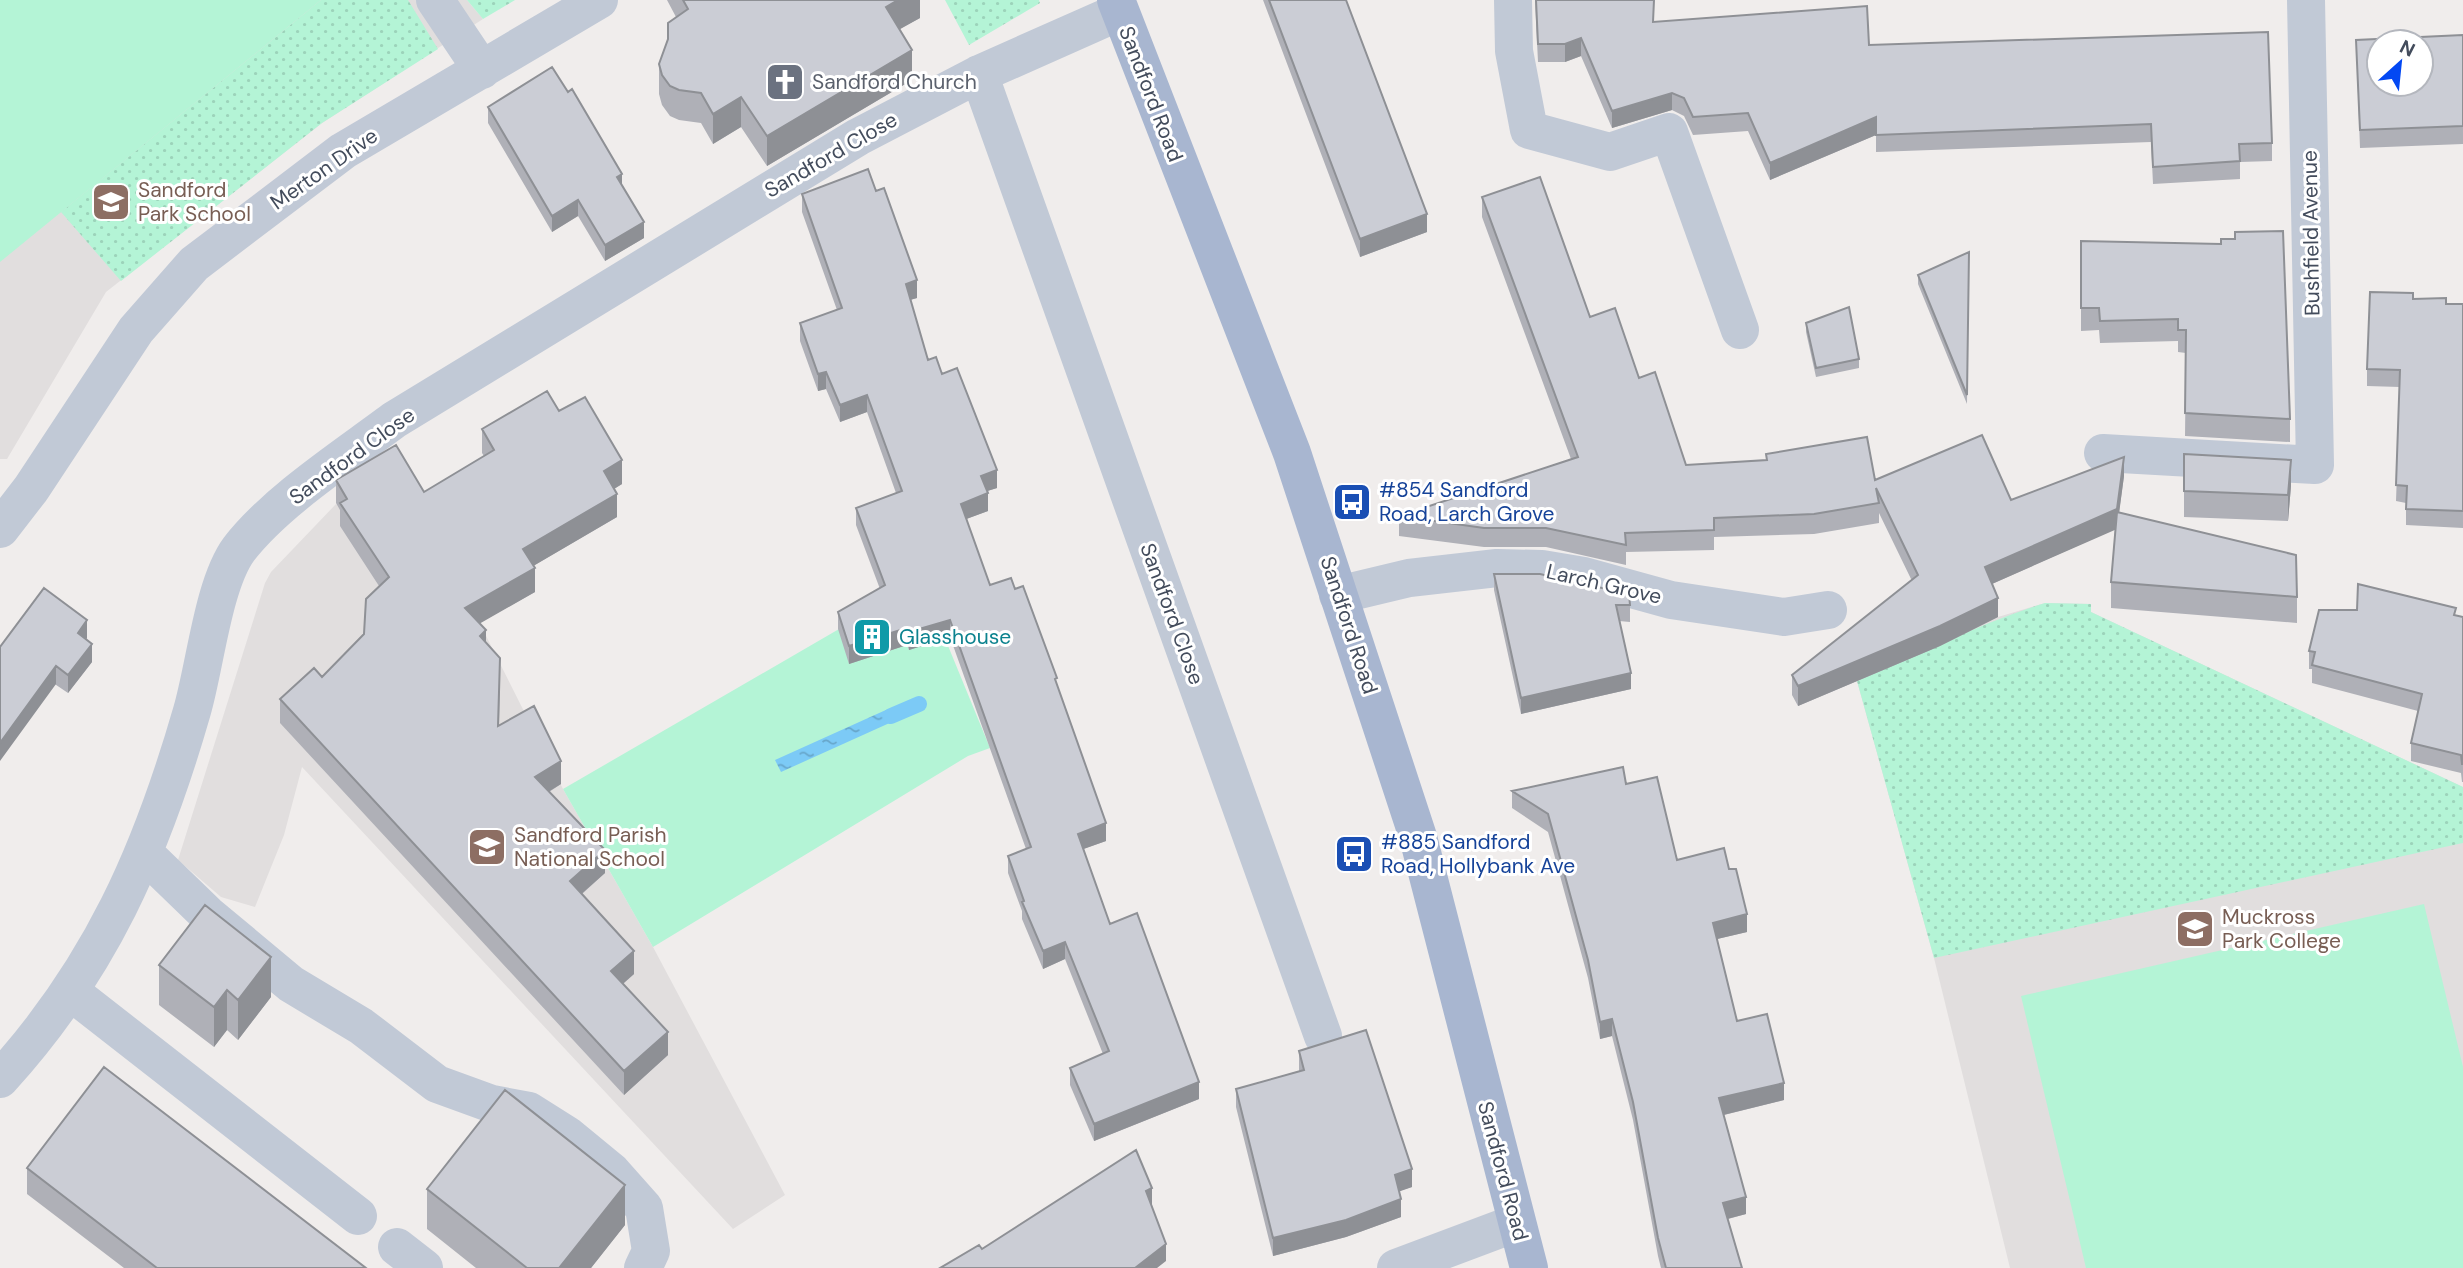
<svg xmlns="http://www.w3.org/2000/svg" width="2463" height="1268" font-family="'DM Sans',sans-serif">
  <defs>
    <pattern id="grass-dots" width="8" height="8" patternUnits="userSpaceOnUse" patternTransform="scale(1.75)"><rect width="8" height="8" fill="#b4f4d6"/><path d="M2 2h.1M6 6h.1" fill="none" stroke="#9cd3ba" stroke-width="1.8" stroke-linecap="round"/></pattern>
    <pattern id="water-ripples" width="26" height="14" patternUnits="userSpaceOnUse" patternTransform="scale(1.75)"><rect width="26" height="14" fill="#7ccaf6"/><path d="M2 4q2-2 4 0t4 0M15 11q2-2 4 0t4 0" fill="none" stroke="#67a6ca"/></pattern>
  </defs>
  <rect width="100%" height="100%" fill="#f0edec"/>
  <path fill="#e1dede" d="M0 0H467L483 19 322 123 106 292 7 459H0Z
    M336 504 459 582 563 789 653 947 785 1195 733 1229 302 767 284 835 255 907 221 897 178 860 265 583 271 572Z
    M2045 603 2091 604V612L2463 787V1268H2010L1934 958 1857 681 1912 659 1998 617Z"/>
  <path fill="url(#grass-dots)" d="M321 0H408L438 49 322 123 121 281 61 212Z
    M467 0H515L483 19Z
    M945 0H1039L1040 3 969 45Z
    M2045 603 2091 604V612L2463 787V843L1934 958 1857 681C1920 654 1980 623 2045 603Z"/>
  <path fill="#b4f4d6" d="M0 0H321L0 262Z
    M889 600 909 649 944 636 990 748 968 756 653 947 563 789Z
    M2424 904 2463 1067V1268H2086L2021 996Z"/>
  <path fill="url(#water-ripples)" d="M888 709 894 721 781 772 775 760Z"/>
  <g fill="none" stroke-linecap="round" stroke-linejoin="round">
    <path stroke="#7ccaf6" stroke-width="16" d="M891 716 919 704"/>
    <path stroke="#c1c9d6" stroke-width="38" d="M435 0 482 70
      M1513 0 1514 51 1529 130 1610 152 1669 132 1740 330
      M979 74 1323 1036
      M2103 453 2315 465 2306 0
      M0 529 31 489 136 330 194 264 343 151 599 0
      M1338 595 1409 578 1497 568 1542 569 1584 576 1671 600 1784 617 1828 610
      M145 854 207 914 291 984 361 1026 437 1084 492 1104 529 1111 567 1135 612 1172 644 1208 651 1251 643 1268
      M71 992 358 1216
      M0 1079C101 968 151 853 192 711 205 667 213 584 239 549 275 502 346 456 394 420L858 137 979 74 1119 12
      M397 1247 424 1268
      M1396 1268 1516 1223"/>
    <path stroke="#a8b6d0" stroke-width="38" d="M1116 0 1292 453 1418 837 1529 1268"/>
  </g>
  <path fill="#afb0b7" d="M667 0H920V18L899 29 912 80 767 166 741 127 713 144 701 123 679 120 670 116 662 105 659 94V64L676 17Z
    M1263 0H1346L1427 232 1360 257Z
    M1535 0H1654V22L1869 45 2272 143V161L2240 162V179L2153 184 2151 142 1876 152V135L1770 180 1748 131 1693 135 1684 116 1672 110 1612 128 1581 56 1565 62H1538Z
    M2463 35V144L2360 148 2356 40Z
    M488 107 622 186 644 238 605 261 578 216 552 232 488 123Z
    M802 194 917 298 910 300 928 360 942 374 997 488 987 491 988 511 966 519 990 585 1015 589 1057 686 1106 841 1083 849 1110 924 1199 1099 1094 1141 1070 1085V1068L1103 1054 1065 959 1043 969 1022 919V911L1008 873V856L1026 849 950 637 909 650 907 645 849 664 838 629V612L880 589 856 525V508L896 493 867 412 840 422 826 389 818 391 800 341V323L837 310 802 212Z
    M1482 197 1590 317 1639 378 1686 465 1766 461V454L1875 480 2011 500 2124 476 2119 512 2297 597V623L2111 608V582L2115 529 1992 584 1998 617 1940 646 1798 706 1792 695V675L1912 581 1879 513V523L1814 534 1714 537V550L1626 552V565L1546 547H1484L1399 536V516L1571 459 1482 217Z
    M2081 241 2221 244 2290 419V442L2185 436 2186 353 2178 352V341L2100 343 2099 330 2081 331Z
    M1969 252 1967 404 1918 284V275Z
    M2413 299 2446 304H2463V528L2406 525V503L2396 501 2400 387 2367 386V369Z
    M1806 323 1859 359V368L1816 377 1806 332Z
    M559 411 622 484 614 489 617 517 533 566 535 592 479 623 500 682 499 726 561 784 549 792 605 873 582 894 634 974 623 984 668 1055 624 1095 280 723V699L322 677 364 634 379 586 340 526V510L336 503V480L424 492 484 456 482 453V429Z
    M2184 454 2291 486 2288 521 2184 517Z
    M1494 574 1630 605V622L1619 621 1631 689 1521 714 1494 590Z
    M2456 615 2463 617V782H2462L2461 773 2411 761V743L2418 711 2312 683V669H2309V651Z
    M87 638 86 639 92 662 68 693 0 647Z
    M1626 784 1677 860 1747 932 1717 939 1737 1021 1784 1100 1724 1115 1746 1214 1728 1219 1742 1268H1661L1658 1256 1633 1120 1612 1036 1600 1039 1588 978 1548 832 1512 808V791Z
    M159 965 271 997 238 1040 227 1030 214 1047 159 1005Z
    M1299 1051 1412 1187 1399 1191 1401 1217 1346 1237 1273 1256 1236 1107V1089L1299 1071Z
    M27 1168 366 1268H124L27 1194Z
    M427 1189 625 1225 591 1268H476L427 1229Z"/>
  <path fill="#8e9095" d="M898 0H920V18L886 37V7Z
    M1581 38V56L1565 62V44Z
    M912 50V80L767 166V136Z
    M1672 93V110L1612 128V111Z
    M741 97V127L713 144V114Z
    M1876 117V135L1770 180V163Z
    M622 174V190L617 177Z
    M578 200V216L552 232V216Z
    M1427 214V232L1360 257V239Z
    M644 222V238L605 261V245Z
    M917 280V298L906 301V284Z
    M826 372V389L818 391V374Z
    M867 395V412L840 422V405Z
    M2124 457V476L2117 529 1985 587V567Z
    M622 460V484L604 495V471Z
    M2291 460V486L2288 521V495Z
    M997 470V488L981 493V476Z
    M988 493V511L961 521V504Z
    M617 494V517L523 572V549Z
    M535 568V592L465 632V608Z
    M1998 598V617L1940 646 1798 706V686Z
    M87 620V638L78 650V633Z
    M950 620V637L909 650V632Z
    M907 628V645L849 664V646Z
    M486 630V654L480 636Z
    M92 644V662L68 693V675Z
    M56 666V684L0 761V743Z
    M1631 673V689L1521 714V698Z
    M561 761V784L535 800V777Z
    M1106 823V841L1078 851V834Z
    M605 850V873L570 904V881Z
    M1747 914V932L1713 940V923Z
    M1065 942V959L1043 969V951Z
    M634 951V974L611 994V971Z
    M271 957V997L238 1040V1000Z
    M227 990V1030L214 1047V1007Z
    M1612 1019V1036L1600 1039V1022Z
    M668 1032V1055L624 1095V1071Z
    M1199 1082V1099L1094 1141V1124Z
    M1784 1083V1100L1719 1116V1098Z
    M1412 1169V1187L1395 1193V1175Z
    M625 1185V1225L591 1268H559Z
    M1152 1188V1206L1146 1208V1191Z
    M1746 1197V1214L1723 1220V1203Z
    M1401 1199V1217L1346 1237 1273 1256V1238Z
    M1166 1244V1261L1157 1268H1135Z"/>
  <path fill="#cbcdd5" stroke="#8e9095" stroke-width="2" fill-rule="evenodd" d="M683 0H898L886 7 912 50 767 136 741 97 713 114 701 93 679 90 670 86 662 75 659 64 668 39V23L688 9Z
    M1269 0H1346L1427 214 1360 239Z
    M1536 0H1654L1653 22 1867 6 1869 45 2268 32 2272 143 2239 144 2240 161 2153 167 2151 124 1876 135V117L1770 163 1748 113 1693 117 1684 98 1672 93 1612 111 1581 38 1565 44H1538Z
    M2463 35V126L2360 130 2356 40ZM2379 42H2421V84H2379Z
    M552 67 568 92 572 89 622 174 617 177 644 222 605 245 578 200 552 216 488 107Z
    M868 169 876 191 884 188 917 280 906 284 928 360 936 357 942 374 957 368 997 470 981 476 988 493 961 504 990 585 1011 578 1015 589 1023 586 1057 678 1055 679 1106 823 1078 834 1110 924 1137 913 1199 1082 1094 1124 1070 1068 1109 1051 1065 942 1043 951 1022 902 1024 901 1008 856 1031 847 950 620 909 632 907 628 849 646 838 612 885 585 856 508 902 491 867 395 840 405 826 372 818 374 800 323 842 308 802 194Z
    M1540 177 1590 317 1615 308 1639 378 1655 372 1686 465 1767 460 1766 454 1867 437 1875 480 1982 435 2011 500 2124 457 2117 509 1985 567 1998 598 1940 626 1798 686 1792 675 1918 575 1876 488 1879 503 1814 514 1714 518V530L1625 533 1626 545 1546 528H1484L1399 516 1578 457 1482 197Z
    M2283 231 2290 419 2185 413 2186 330H2178V319L2100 321 2099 308H2081V241L2221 244V239H2235V232Z
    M1969 252 1967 395 1918 275Z
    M2370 292 2413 293V299L2446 298V304H2463V511L2406 509 2407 486 2396 485 2400 370 2367 369Z
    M1849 307 1859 359 1816 368 1806 323Z
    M547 391 559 411 585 397 622 460 604 471 617 494 523 549 535 568 465 608 486 630 480 636 500 658 498 726 534 706 561 761 535 777 605 850 570 881 634 951 611 971 668 1032 624 1071 280 699 314 668 322 677 364 634 366 599 389 577 340 503 347 499 336 480 396 445 424 492 494 450 482 429Z
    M2184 454 2291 460 2288 495 2184 491Z
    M2117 512 2296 555 2297 597 2111 582Z
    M1494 574H1540L1629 594 1630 605H1616L1631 673 1521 698Z
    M2358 584 2456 608 2454 615 2463 617V764H2462L2461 755 2411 743 2422 694 2312 665 2315 652 2309 651 2319 610H2357Z
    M44 588 87 620 78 633 92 644 68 675 56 666 0 743V647Z
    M1623 767 1626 784 1657 777 1677 860 1724 848 1729 869H1736L1747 914 1713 923 1737 1021 1767 1014 1784 1083 1719 1098 1746 1197 1723 1203 1742 1268H1666L1658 1238 1633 1102 1612 1019 1600 1022 1588 960 1548 814 1512 791Z
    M205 905 271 957 238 1000 227 990 214 1007 159 965Z
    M1366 1030 1412 1169 1395 1175 1401 1199 1346 1220 1273 1238 1236 1089 1304 1070 1299 1051Z
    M104 1067 366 1268H157L27 1168Z
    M505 1090 625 1185 559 1268H527L427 1189Z
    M1136 1150 1152 1188 1146 1191 1166 1244 1135 1268H940L979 1245 982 1249Z"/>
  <defs>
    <symbol id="church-square" viewBox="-11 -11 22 22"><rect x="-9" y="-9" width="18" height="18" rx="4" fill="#6b7280" stroke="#fff"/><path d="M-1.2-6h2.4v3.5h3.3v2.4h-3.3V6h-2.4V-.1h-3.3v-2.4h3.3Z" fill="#fff"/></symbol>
    <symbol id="school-square" viewBox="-11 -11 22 22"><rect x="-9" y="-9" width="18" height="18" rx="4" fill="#8d6e63" stroke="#fff"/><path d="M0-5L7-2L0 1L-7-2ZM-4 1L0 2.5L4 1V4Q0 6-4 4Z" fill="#fff"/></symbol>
    <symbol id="bus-square" viewBox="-11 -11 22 22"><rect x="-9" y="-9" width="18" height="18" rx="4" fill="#1a4fb4" stroke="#fff"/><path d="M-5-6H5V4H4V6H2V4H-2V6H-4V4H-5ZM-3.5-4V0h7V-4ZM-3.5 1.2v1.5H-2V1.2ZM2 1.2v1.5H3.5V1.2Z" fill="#fff"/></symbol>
    <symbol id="building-square" viewBox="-11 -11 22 22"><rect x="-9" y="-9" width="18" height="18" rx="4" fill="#0f9aa8" stroke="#fff"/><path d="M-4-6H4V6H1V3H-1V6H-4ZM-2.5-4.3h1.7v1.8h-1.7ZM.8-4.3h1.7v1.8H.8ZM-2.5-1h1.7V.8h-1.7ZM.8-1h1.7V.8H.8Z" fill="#fff"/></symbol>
  </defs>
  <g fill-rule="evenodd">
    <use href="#church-square" x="763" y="60" width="44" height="44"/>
    <use href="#school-square" x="89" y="180" width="44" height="44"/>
    <use href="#bus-square" x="1330" y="480" width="44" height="44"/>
    <use href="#building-square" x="850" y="615" width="44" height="44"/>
    <use href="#school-square" x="465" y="825" width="44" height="44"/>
    <use href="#bus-square" x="1332" y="832" width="44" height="44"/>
    <use href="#school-square" x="2173" y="907" width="44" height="44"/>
  </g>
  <g text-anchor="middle" stroke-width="6" stroke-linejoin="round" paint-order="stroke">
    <g font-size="21" fill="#5b616d" stroke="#fff" text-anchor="start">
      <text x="812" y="89">Sandford Church</text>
    </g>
    <g font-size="21" fill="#434c5c" stroke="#fff">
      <text transform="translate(1151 94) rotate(69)" y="7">Sandford Road</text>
      <text transform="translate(831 155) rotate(-30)" y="7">Sandford Close</text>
      <text transform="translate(324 169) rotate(-35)" y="7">Merton Drive</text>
      <text transform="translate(2311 233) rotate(-91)" y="7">Bushfield Avenue</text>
      <text transform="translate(352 456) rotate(-36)" y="7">Sandford Close</text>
      <text transform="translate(1604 584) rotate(13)" y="7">Larch Grove</text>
      <text transform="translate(1172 614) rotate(70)" y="7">Sandford Close</text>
      <text transform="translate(1349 625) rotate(72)" y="7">Sandford Road</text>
      <text transform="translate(1503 1171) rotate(75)" y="7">Sandford Road</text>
    </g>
    <g font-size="21" fill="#785e54" stroke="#fff" text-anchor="start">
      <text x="138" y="197">Sandford<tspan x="138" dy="24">Park School</tspan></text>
      <text x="514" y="842">Sandford Parish<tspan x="514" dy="24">National School</tspan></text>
      <text x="2222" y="924">Muckross<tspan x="2222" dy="24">Park College</tspan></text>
    </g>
    <g font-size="21" fill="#164399" stroke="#fff" text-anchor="start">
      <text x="1379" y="497">#854 Sandford<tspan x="1379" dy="24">Road, Larch Grove</tspan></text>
      <text x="1381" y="849">#885 Sandford<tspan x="1381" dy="24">Road, Hollybank Ave</tspan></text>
    </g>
    <g font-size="21" fill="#0d838f" stroke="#fff" text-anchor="start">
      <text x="899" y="644">Glasshouse</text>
    </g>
  </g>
  <g transform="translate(2400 63) rotate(27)"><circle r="33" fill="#ffffff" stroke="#b4b7be" stroke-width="2"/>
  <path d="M0-5L12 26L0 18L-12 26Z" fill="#0348f3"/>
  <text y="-10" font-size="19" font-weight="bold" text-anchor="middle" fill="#434c5c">N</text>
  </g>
</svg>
